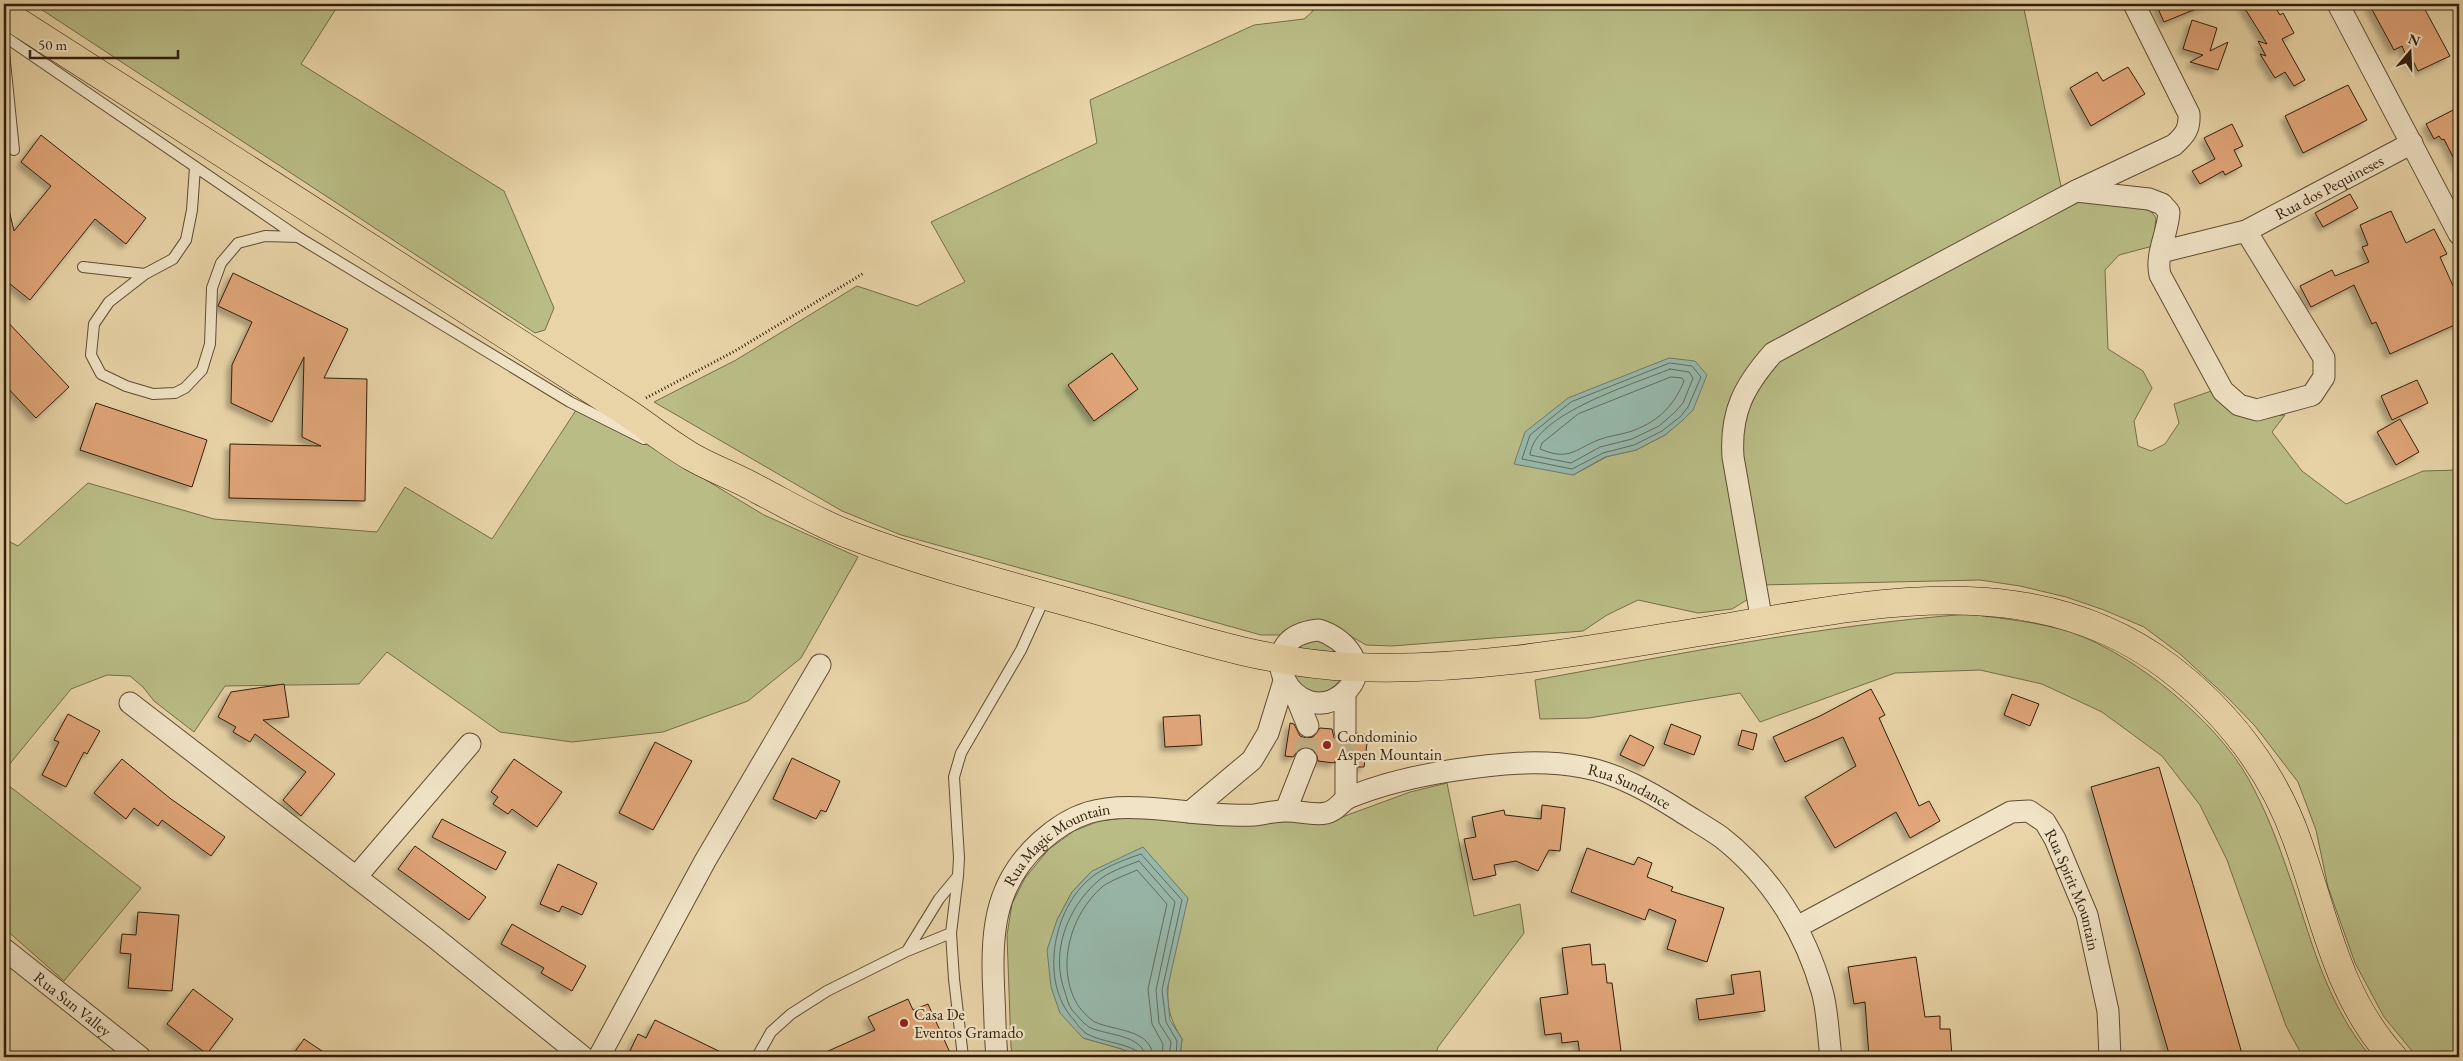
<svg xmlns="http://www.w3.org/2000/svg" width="2463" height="1061" font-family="'EB Garamond',serif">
  <defs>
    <filter id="shadow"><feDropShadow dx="-4.5" dy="4.5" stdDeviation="2.5" flood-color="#0004"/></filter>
  </defs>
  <rect width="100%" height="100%" fill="#e8d4a7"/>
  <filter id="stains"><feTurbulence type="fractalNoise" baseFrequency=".004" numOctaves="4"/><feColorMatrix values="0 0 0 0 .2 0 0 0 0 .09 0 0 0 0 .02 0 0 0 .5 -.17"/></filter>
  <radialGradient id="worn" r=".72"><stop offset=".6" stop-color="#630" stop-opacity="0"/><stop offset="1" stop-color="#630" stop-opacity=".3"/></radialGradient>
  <path fill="#b9bc85" stroke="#756d48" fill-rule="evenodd" d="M33 4H339L301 64 504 191 554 308 545 330 535 333Z
    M1314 4H2023L2062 191 1770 349 1733 407 1750 598 1732 609 1698 613 1638 600 1607 615 1583 631 1392 646 1366 645 1335 627 1283 635H1261L901 535 842 511 654 402 736 360 857 286 917 306 965 282 931 222 1097 143 1090 100 1254 25 1304 19 1312 12ZM1693 410 1665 435 1636 450 1605 457 1573 475Z
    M2078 200 2142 207 2151 211 2156 218 2153 246 2119 255 2105 270 2108 349 2143 371 2152 388 2134 421 2138 446 2151 451 2165 444 2179 423 2174 404 2217 389 2254 417 2285 415 2272 432 2302 471 2346 504 2423 471 2459 470V1057H2417L2384 1017 2355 963 2328 887 2316 830 2298 782 2255 726 2228 698 2180 654 2144 627 2104 610 2066 597 2020 586 1980 580 1761 585 1738 432 1750 391 1777 359Z
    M580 404 764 515 858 557 801 658 748 701 663 732 572 742 500 732 387 652 359 684 225 686 194 732 154 701 143 687 130 676 107 675 71 689 4 771V539L18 546 88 483 214 519 377 532 405 487 492 539Z
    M1969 614C2004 619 2040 622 2073 633 2135 655 2216 721 2248 778 2265 808 2277 840 2288 872 2312 939 2324 1001 2371 1057H2303L2286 1026 2227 860 2200 805 2162 756 2102 712 2042 684 1980 670 1895 673 1760 722 1740 693 1589 718 1540 719 1535 680C1679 654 1823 625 1969 614Z
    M1316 637 1343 654 1293 648Z
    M1290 673 1342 678C1320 704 1309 693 1290 673Z
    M4 782 141 888 64 981 4 928Z
    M1447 783 1474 916 1520 904 1524 933 1438 1047 1435 1057H1180L1182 1039C1164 1010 1166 995 1172 962L1092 871 1072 892 1057 920 1083 1038 1122 1049 1138 1057H1013L1011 1047 1007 935 1012 904 1025 878 1049 849 1074 831 1099 821 1135 817 1253 823 1334 820 1410 792Z"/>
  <path fill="#97b8ab" stroke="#6e7a6b" d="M1669 358 1695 361 1707 375 1693 410 1683 420 1665 435 1636 450 1605 457 1573 475 1514 464 1525 432 1568 398Z
    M1143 847 1188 898 1167 990 1170 1020 1182 1039 1180 1057H1138L1122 1049 1083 1038 1060 1013 1051 987 1047 950 1057 920 1072 892 1092 871Z"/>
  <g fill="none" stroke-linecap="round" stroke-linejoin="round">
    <path stroke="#646b5c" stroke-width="1" d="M1670 363 1692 366 1701 377 1688 407 1680 417 1662 431 1634 445 1603 453 1572 469 1522 459 1530 435 1571 402Z
      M1670 369 1689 372 1693 378 1683 403 1675 412 1659 426 1632 439 1600 447 1571 463 1530 455C1533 414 1637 383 1670 369Z
      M1671 377 1682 378 1684 381C1673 408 1656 423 1629 432 1619 435 1608 436 1598 440 1574 450 1569 461 1540 449L1542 443 1578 414Z
      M1139 1057 1137 1051C1121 1042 1102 1042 1087 1034 1082 1031 1077 1024 1074 1020 1038 982 1053 903 1096 874 1108 866 1126 859 1141 854L1182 900 1162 990 1166 1022 1177 1041 1176 1057
      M1145 1057C1144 1035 1106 1035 1091 1028 1084 1025 1077 1015 1072 1010 1068 1005 1067 998 1065 992 1050 953 1067 908 1098 881 1108 872 1126 866 1139 861L1175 902 1156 990 1159 1023 1171 1042 1169 1057
      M1153 1057C1152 1029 1114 1031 1095 1022 1089 1019 1079 1008 1076 1002 1056 965 1071 914 1102 887 1111 880 1126 875 1137 870L1167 904 1148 989 1152 1024 1163 1044 1162 1057"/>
  </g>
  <path fill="#e0a578" stroke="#311e0c" filter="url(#shadow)" d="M2156 4H2208L2164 22Z
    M2242 4H2273L2280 15 2283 13 2294 33 2282 39 2305 80 2294 86 2285 72 2275 78 2260 54 2266 56 2258 41 2267 44Z
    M2369 4H2422L2450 56 2418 71 2413 61 2409 63 2402 46 2394 50Z
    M2192 20 2217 28 2210 51 2228 42 2218 70 2190 62 2203 55 2183 49Z
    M2128 67 2145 94 2091 126 2070 88 2097 72 2103 81Z
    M2348 85 2367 120 2303 153 2285 116Z
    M2459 107V169L2444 139 2442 140 2439 136 2434 139 2426 124Z
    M2232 124 2243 146 2234 150 2242 166 2225 175 2223 171 2200 184 2192 171 2215 159 2204 138Z
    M41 135 146 218 126 244 95 219 30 300 4 279V210H9L14 231 51 186 21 162Z
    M2350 194 2358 208 2323 227 2315 213Z
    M2391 211 2406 243 2434 229 2447 254 2440 257 2459 299V323L2390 354 2376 322 2372 324 2354 285 2311 307 2300 286 2332 270 2335 276 2369 262 2362 247 2368 245 2360 225Z
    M233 273 348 329 324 378 367 379 365 501 229 498 230 444 321 446 302 437 304 357 272 422 231 403 232 365 252 322 218 306Z
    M4 318 69 387 36 418 4 384Z
    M1112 353 1138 389 1094 421 1068 385Z
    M2417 380 2428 403 2392 420 2381 396Z
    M96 403 207 440 192 487 80 450Z
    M2400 419 2419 452 2396 465 2377 432Z
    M284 684 289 717 263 720 335 774 301 816 283 800 306 772 255 734 250 742 233 732 236 727 218 717 231 692Z
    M1871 689 1885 715 1879 718 1919 806 1929 801 1940 821 1910 838 1896 812 1835 848 1805 797 1856 766 1843 737 1785 762 1773 737 1820 716Z
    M2012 694 2039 704 2030 726 2004 715Z
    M68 714 100 731 87 754 84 752 66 787 42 775 59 742 54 740Z
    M1200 715 1202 745 1165 747 1163 717Z
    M1290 723 1294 724 1300 736 1306 738 1313 737 1320 728 1332 729 1334 738 1345 743 1352 742 1357 733 1368 735 1364 767H1358L1357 758 1346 753 1339 754 1334 763 1318 761 1316 752 1310 747 1299 749 1293 757 1285 756Z
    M1671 724 1701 736 1694 755 1664 744Z
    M1742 730 1757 734 1753 750 1738 745Z
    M1630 735 1654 747 1644 766 1620 755Z
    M655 742 692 761 653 830 619 813Z
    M792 758 840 781 826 812 821 810 816 819 773 799Z
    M122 759 171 799 225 837 211 856 162 820 158 826 134 808 126 819 94 793Z
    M514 759 562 792 537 827 512 809 508 814 493 804 498 797 491 792Z
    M2159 767 2243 1057H2170L2091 787Z
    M1542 805 1565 808 1560 851 1549 850 1538 871 1516 861 1494 865 1496 875 1473 880 1464 839 1476 837 1472 817 1504 810 1505 815 1541 819Z
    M442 819 506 852 496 870 432 837Z
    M415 846 486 897 469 920 398 869Z
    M1587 848 1634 865 1638 857 1652 863 1647 877 1673 887 1671 891 1724 908 1707 962 1667 949 1676 920 1649 909 1645 920 1571 892Z
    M558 864 597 883 582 915 562 906 559 912 540 904Z
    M138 912 179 915 172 991 128 988 131 954 120 953 122 934 136 935Z
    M512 924 586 966 572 991 541 973 544 968 501 944Z
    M1590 944 1592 965 1605 964 1607 983H1612L1621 1051 1580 1056 1578 1041 1562 1043 1561 1033 1545 1035 1540 998 1568 994 1562 948Z
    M1916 957 1925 1017 1940 1016V1029H1950L1952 1057H1869L1865 1002 1854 1004 1848 967Z
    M1760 971 1765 1011 1699 1020 1696 999 1734 994 1731 975Z
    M193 989 233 1019 207 1054 167 1024Z
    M908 999 913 1010 928 1004 952 1057H815L875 1030 868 1017Z
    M655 1020 731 1057H644L630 1051 638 1034 646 1038Z
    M304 1039 331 1057H291Z"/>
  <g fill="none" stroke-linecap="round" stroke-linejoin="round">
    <path stroke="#c3b088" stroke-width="21" stroke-dasharray="21 11" stroke-linecap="butt" d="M1345 731 1346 765
      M1306 759 1308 726"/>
    <defs>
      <path id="lane" d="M4 36 298 237 570 402 644 439
        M4 52 14 150
        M195 167 192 210 186 240 173 259 145 274 109 302 94 324 91 355 101 374 126 386 153 394 175 393 185 388 202 370 210 344 212 288 221 263 238 243 265 236 298 237
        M83 267 145 274
        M958 876 951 933 954 979 963 1057
        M907 951 951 933
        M757 1057 771 1032 791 1014 827 991 907 951 939 899 958 876 959 858 954 777 961 753 1021 650 1045 597"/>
      <g id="street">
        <path d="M2338 4 2459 234"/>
        <path d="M2076 191 2149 199 2162 204 2169 212C2168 233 2155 254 2160 275L2223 391 2239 405 2257 410 2312 395 2324 377V358L2246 231 2161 252"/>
        <path id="s1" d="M2246 231 2412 143"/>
        <path d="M1762 622 1733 457C1730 412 1744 386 1773 353L2076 191 2174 145C2185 135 2190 129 2189 114L2134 4"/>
        <path d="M1319 630C1346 638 1372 669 1344 693 1296 734 1242 637 1319 630Z"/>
        <path d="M1345 692V731"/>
        <path d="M1295 694 1308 726"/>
        <path d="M130 703 434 937 583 1057"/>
        <path d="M1346 765V798"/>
        <path d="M1286 810 1306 759"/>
        <path d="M1190 812 1252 760 1268 733 1284 681"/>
        <path d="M356 877 470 744"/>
        <path id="s2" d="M1797 927 2011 812 2029 811 2045 822 2055 839 2087 915 2108 1011 2110 1057"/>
        <path id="s3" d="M4 949 140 1057"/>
        <path d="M599 1057 705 861 820 665"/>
        <path id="s4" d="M997 1057C995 1037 995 1017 994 997 991 936 992 886 1040 842 1073 812 1101 805 1145 808 1182 810 1218 817 1254 815 1264 814 1274 811 1284 811 1298 810 1312 816 1326 813 1339 810 1340 801 1350 797 1382 784 1421 775 1455 770 1496 764 1540 759 1582 767 1617 773 1650 792 1680 811 1694 820 1708 828 1721 837 1771 876 1805 931 1822 991 1828 1012 1828 1036 1831 1057"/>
      </g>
      <path id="primary" d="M4 13 623 410C646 425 668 443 692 457 713 469 736 477 757 489 788 505 818 523 850 535 931 566 1016 587 1100 611 1182 635 1267 664 1353 667 1472 672 1589 650 1705 631 1861 606 2030 563 2168 667 2226 711 2273 771 2297 840 2325 917 2336 994 2393 1057"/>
    </defs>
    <use href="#lane" stroke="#5f4c33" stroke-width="12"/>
    <use href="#street" stroke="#5f4c33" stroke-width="23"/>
    <use href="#primary" stroke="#311e0c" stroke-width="29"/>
    <path stroke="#311e0c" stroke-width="3" stroke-dasharray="1 2.5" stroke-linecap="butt" d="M646 398 735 351 864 273"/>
    <use href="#lane" stroke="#f0e3c6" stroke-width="10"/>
    <use href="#street" stroke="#f0e3c6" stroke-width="21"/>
    <use href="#primary" stroke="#e8d4a7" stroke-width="28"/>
  </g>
  <g fill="#8f2418" stroke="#f0e3c6" stroke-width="2">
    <circle cx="1327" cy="745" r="5"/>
    <circle cx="904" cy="1023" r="5"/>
  </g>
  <g text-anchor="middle" stroke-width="4.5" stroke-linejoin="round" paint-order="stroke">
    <g font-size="16" fill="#311e0c" stroke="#f0e3c6">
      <text dy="6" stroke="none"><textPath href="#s1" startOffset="94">Rua dos Pequineses</textPath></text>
      <text dy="6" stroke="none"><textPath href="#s4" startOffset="841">Rua Sundance</textPath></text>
      <text dy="6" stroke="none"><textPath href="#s4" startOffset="241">Rua Magic Mountain</textPath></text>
      <text dy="6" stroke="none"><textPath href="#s2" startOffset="354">Rua Spirit Mountain</textPath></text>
      <text dy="6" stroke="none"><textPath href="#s3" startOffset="88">Rua Sun Valley</textPath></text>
    </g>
    <g font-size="16" fill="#311e0c" stroke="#f0e3c6" text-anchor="start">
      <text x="1337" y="742">Condominio<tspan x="1337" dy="18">Aspen Mountain</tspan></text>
      <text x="914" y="1020">Casa De<tspan x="914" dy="18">Eventos Gramado</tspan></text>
    </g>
  </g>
  <rect width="2463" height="1061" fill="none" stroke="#e8d4a7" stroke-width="20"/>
  <rect x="5" y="5" width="2453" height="1051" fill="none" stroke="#311e0c" stroke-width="2.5"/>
  <rect x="10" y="10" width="2443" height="1041" fill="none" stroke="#311e0c"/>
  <g transform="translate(2410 52) rotate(19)" stroke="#f0e3c6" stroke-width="4" paint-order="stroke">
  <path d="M0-4L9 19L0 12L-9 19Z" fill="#311e0c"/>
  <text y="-8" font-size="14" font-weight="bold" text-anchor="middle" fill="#311e0c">N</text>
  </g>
  <path d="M30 50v8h148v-8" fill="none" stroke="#311e0c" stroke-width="2.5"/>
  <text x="38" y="50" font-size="15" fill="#311e0c" stroke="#f0e3c6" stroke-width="4" paint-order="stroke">50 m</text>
  <rect width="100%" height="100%" filter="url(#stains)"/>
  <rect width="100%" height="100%" fill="url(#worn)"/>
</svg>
